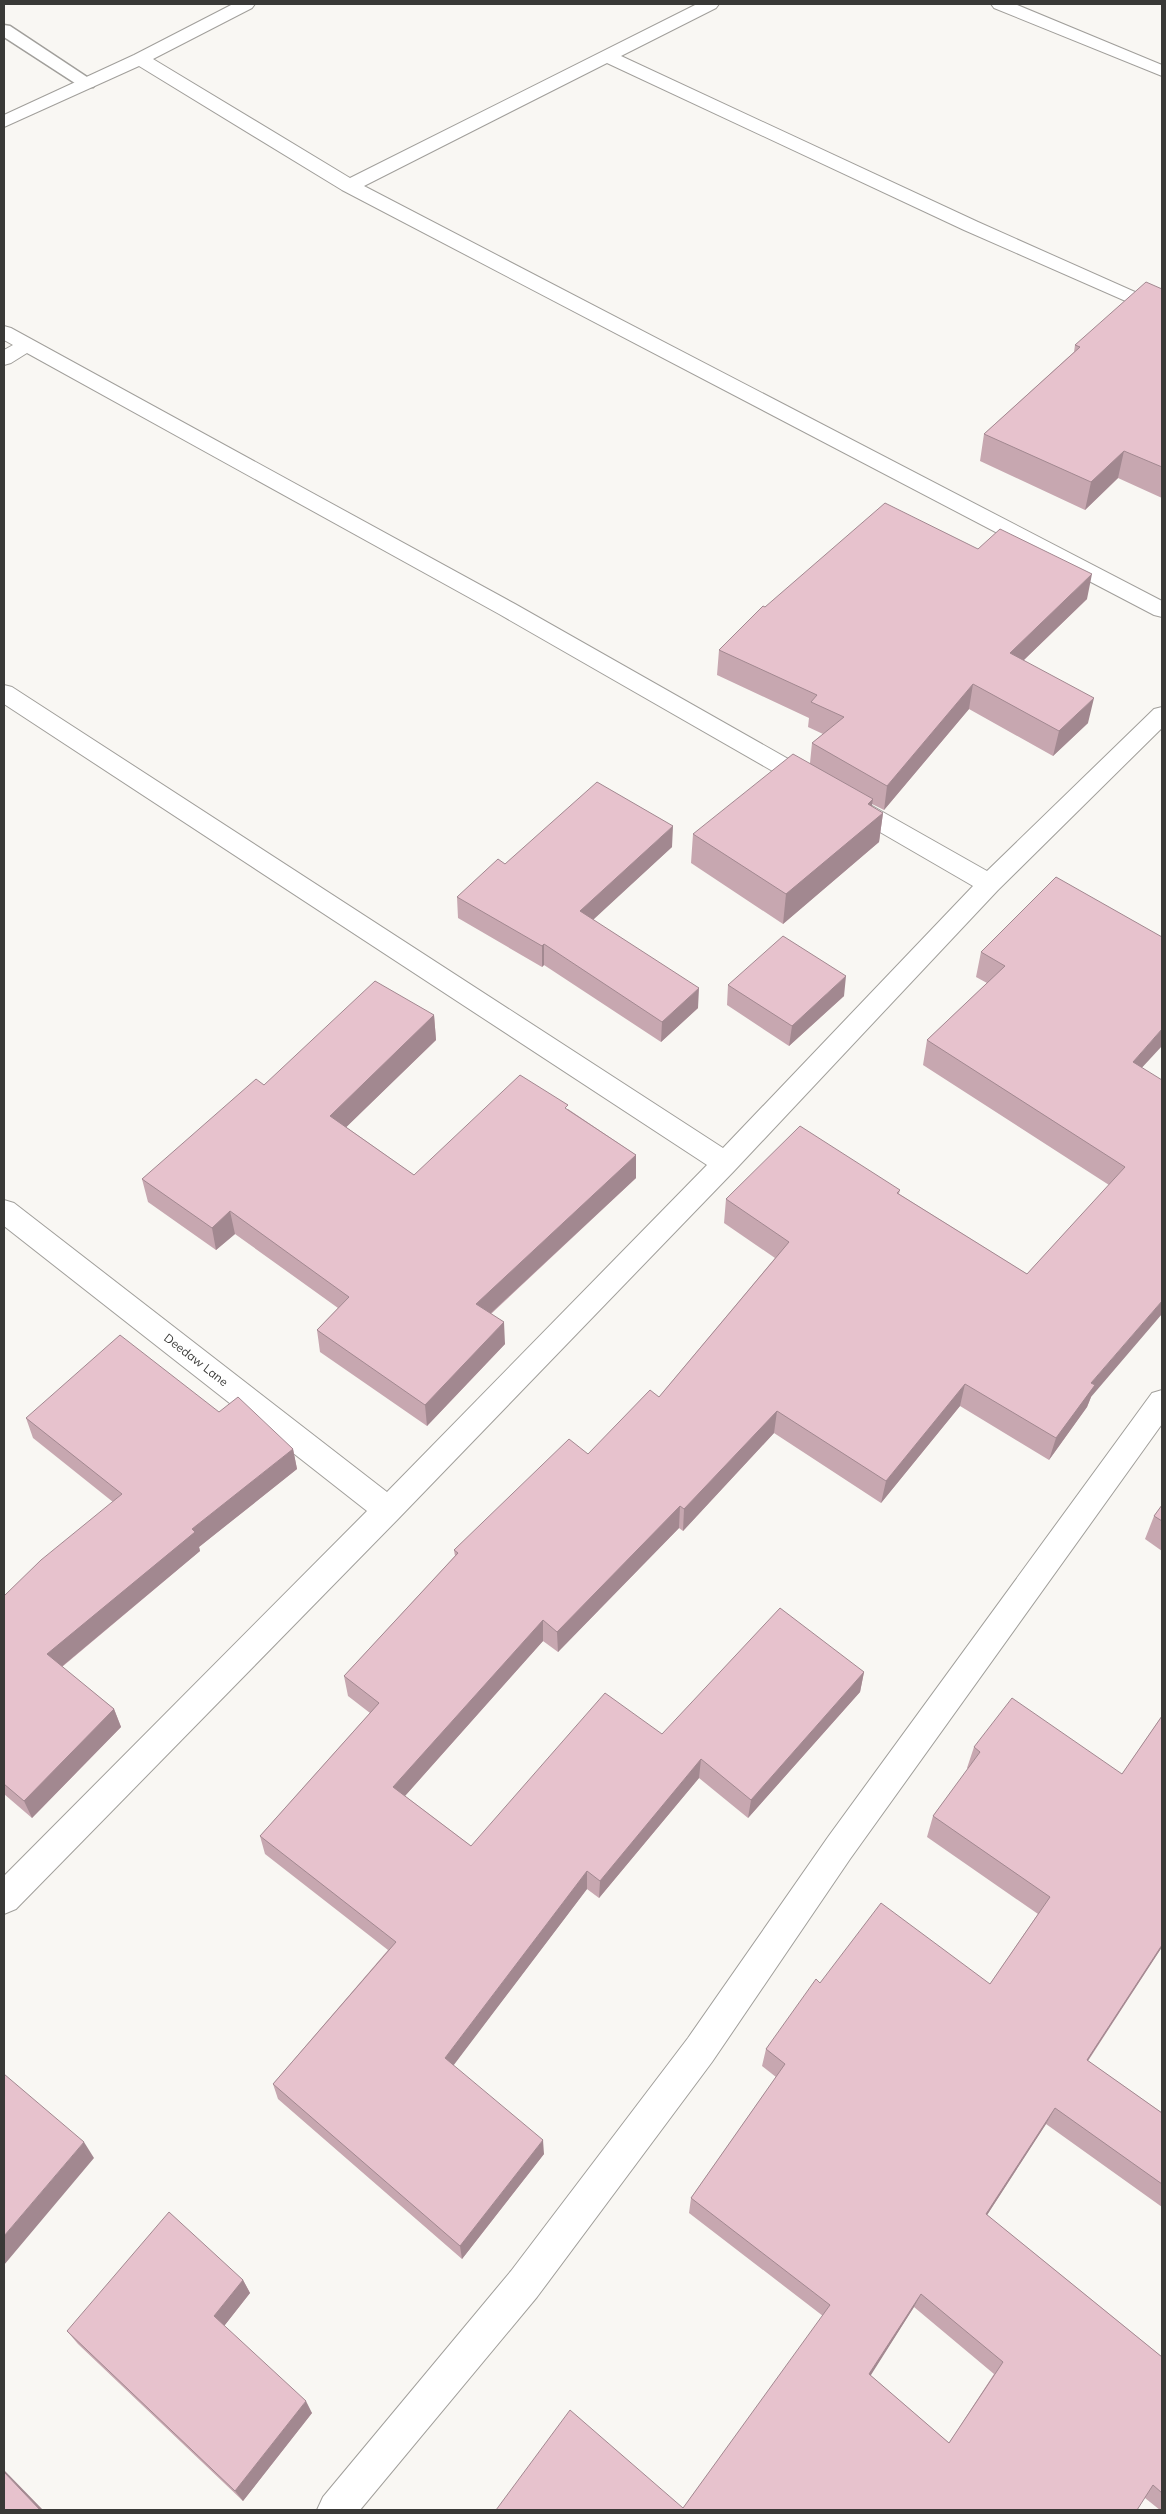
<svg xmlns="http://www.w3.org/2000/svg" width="1166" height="2514" font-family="Mulish,sans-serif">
  <rect width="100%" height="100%" fill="#f9f7f3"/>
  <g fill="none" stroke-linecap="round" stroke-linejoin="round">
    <defs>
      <path id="service" d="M4 25 10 26 96 83 93 87H81L4 37Z"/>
      <path id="minor" d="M233 4H255L252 8 153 59 350 178 697 4H719L716 8 621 56 978 222 1162 304V317L964 230 607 63 364 186 1162 601V617L1154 615 342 190 139 66 4 127V115L134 55Z
        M991 4H1015L1162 65V76L994 8Z
        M4 326 11 328 515 604 820 777 824 783 820 789 812 791 804 789 499 614 27 353 11 363 4 365V350L13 345 4 340Z
        M4 685 12 687 723 1148 973 886 842 810 838 804 842 798 850 795 858 798 987 871 1154 709 1162 707V728L998 890 734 1171 398 1519 16 1909 4 1914V1876L367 1511 4 1226V1200L14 1203 387 1492 707 1165 4 704Z"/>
      <path id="tertiary" d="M1162 1390V1424L850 1859 712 2062 537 2297 360 2510H317L323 2497 511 2271 688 2038 828 1837 1152 1393Z"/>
    </defs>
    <use href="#service" stroke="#a19f9b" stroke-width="3"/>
    <use href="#minor" stroke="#a19f9b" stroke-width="2"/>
    <use href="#tertiary" stroke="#a19f9b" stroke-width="2"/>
    <use href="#service" fill="#fff" fill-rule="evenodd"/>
    <use href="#minor" fill="#fff" fill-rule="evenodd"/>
    <use href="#tertiary" fill="#fff" fill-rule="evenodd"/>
  </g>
  <path fill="#c7a7b0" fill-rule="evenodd" d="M1162 289V498L1118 478 1085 510 980 461 984 434 1074 352 1075 345Z
    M978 549 1087 599 1024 660 1088 723 1053 756 969 709 884 810 872 804V806L883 813 879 842 783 924 691 863 693 834 810 763 812 743 823 734 808 727 809 718 717 675 719 650 765 607Z
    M672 847 593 919 698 1008 661 1042 544 965 542 967 458 918 457 897 505 864Z
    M1056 877 1142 1068 1091 1397 1087 1407 1049 1460 960 1406 881 1503 774 1433 683 1531 679 1528 558 1652 543 1641 405 1796 471 1846 662 1734 864 1672 860 1692 748 1818 699 1778 599 1898 587 1889 453 2065 544 2154 462 2259 278 2099 273 2084 388 1950 265 1854 260 1836 370 1713 348 1696 344 1676 455 1556 454 1550 588 1454 659 1397 775 1258 724 1223 726 1199 900 1190 899 1194 1027 1274 1109 1185 923 1065 927 1040 987 983 976 977 981 952Z
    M728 985 844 996 789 1046 727 1005Z
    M434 1015 436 1040 346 1127 414 1175 568 1109 636 1155V1178L491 1314 505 1344 427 1426 320 1352 317 1330 338 1308 235 1234 216 1250 148 1202 142 1179 264 1085Z
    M219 1412 293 1449 297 1469 199 1547 200 1551 62 1667 114 1709 121 1727 32 1818 4 1794V1596L113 1502 33 1438 26 1418Z
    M1162 1505V1551L1145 1539 1154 1516Z
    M1162 1716V1947L1088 2061 1162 2113V2207L1046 2124 987 2215 1162 2357V2510H1160L1145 2498 683 2508 823 2316 689 2213 691 2198 776 2077 762 2066 766 2049 820 1983 990 1984 1038 1914 927 1837 933 1816 968 1769 967 1768 974 1747 1122 1774ZM914 2307 994 2374 949 2443 870 2375Z
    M243 2280 250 2293 224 2326 312 2413 243 2501 78 2344 67 2331Z"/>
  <path fill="#a28890" d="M1124 451 1118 478 1085 510 1091 482Z
    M1092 574 1087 599 1005 678 1010 653Z
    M973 684 969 709 884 810 887 786Z
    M1094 698 1088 723 1053 756 1059 731Z
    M873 799 869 824 883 813 879 842 783 924 786 894Z
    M673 826 672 847 580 932V911Z
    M544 944V965L542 967V946Z
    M846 976 844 996 789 1046 792 1026Z
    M699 988 698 1008 661 1042 662 1022Z
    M434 1015 436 1040 333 1140 330 1116Z
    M1162 1029V1046L1125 1086 1133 1062Z
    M636 1155V1178L477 1326 476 1304Z
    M230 1211 235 1234 216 1250 212 1228Z
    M1162 1301V1314L1091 1397 1087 1407 1049 1460 1056 1438 1091 1383Z
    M504 1322 505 1344 427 1426 425 1405Z
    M965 1384 960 1406 881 1503 886 1481Z
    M777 1411 774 1433 683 1531 684 1509Z
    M293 1449 297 1469 199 1547 200 1551 54 1673 47 1654 192 1529Z
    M680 1506 679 1528 558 1652 557 1632Z
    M543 1620V1641L396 1806 393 1787Z
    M864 1672 860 1692 748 1818 751 1800Z
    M114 1709 121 1727 32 1818 24 1801Z
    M701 1759 699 1778 599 1898 600 1881Z
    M587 1871V1889L447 2074 445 2058Z
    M1162 1945V1947L1077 2077 1087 2060Z
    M1055 2108 1046 2124 978 2229 986 2214Z
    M543 2140 544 2154 462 2259 460 2246Z
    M84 2142 94 2158 4 2265V2236Z
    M243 2280 250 2293 221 2330 214 2316Z
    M921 2294 914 2307 864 2386 869 2374Z
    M306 2401 312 2413 243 2501 235 2491Z
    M4 2470 43 2510H40L4 2472Z"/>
  <path fill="#e7c2cd" stroke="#a28890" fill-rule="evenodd" d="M1146 282 1162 289V467L1124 451 1091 482 984 434 1080 347 1075 345Z
    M885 503 978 549 1000 529 1092 574 1010 653 1094 698 1059 731 973 684 887 786 812 743 844 717 811 702 817 695 719 650 763 606 765 607Z
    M793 754 873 799 868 804 883 813 786 894 693 834Z
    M597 782 673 826 580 911 699 988 662 1022 544 944 542 946 457 897 498 859 505 864Z
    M1056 877 1162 937V1029L1133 1062 1162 1080V1301L1091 1383 1095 1385 1056 1438 965 1384 886 1481 777 1411 684 1509 680 1506 557 1632 543 1620 393 1787 471 1846 605 1693 662 1734 780 1608 864 1672 751 1800 701 1759 600 1881 587 1871 445 2058 543 2140 460 2246 273 2084 396 1942 260 1836 379 1703 344 1676 458 1553 454 1550 569 1439 588 1454 650 1390 659 1397 789 1242 726 1199 800 1126 900 1190 897 1193 1027 1274 1125 1167 927 1040 1005 966 981 952Z
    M783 936 846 976 792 1026 728 985Z
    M375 981 434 1015 330 1116 414 1175 520 1075 568 1105 565 1108 636 1155 476 1304 504 1322 425 1405 317 1330 349 1297 230 1211 212 1228 142 1179 256 1079 264 1085Z
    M120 1335 219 1412 238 1397 293 1449 192 1529 195 1532 47 1654 114 1709 24 1801 4 1784V1596L41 1560 122 1494 26 1418Z
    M1162 1505V1521L1154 1516Z
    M1012 1698 1122 1774 1162 1716V1945L1087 2060 1162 2113V2184L1055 2108 986 2214 1162 2357V2493L1153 2485 1137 2510H496L570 2410 683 2508 830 2305 691 2198 785 2064 766 2049 816 1979 820 1983 881 1903 990 1984 1050 1897 933 1816 980 1752 974 1747ZM921 2294 1003 2362 949 2443 869 2374Z
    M4 2074 84 2142 4 2236Z
    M169 2212 243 2280 214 2316 306 2401 235 2491 67 2331Z
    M4 2472 40 2510H4Z"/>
  <g text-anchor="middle" stroke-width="5" stroke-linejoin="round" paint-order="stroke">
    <g font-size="12" fill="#393937" stroke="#fff">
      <text transform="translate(196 1360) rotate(38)" y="4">Deedaw Lane</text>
    </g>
  </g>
  <rect width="1166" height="2514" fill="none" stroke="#393937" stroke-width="10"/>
</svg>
